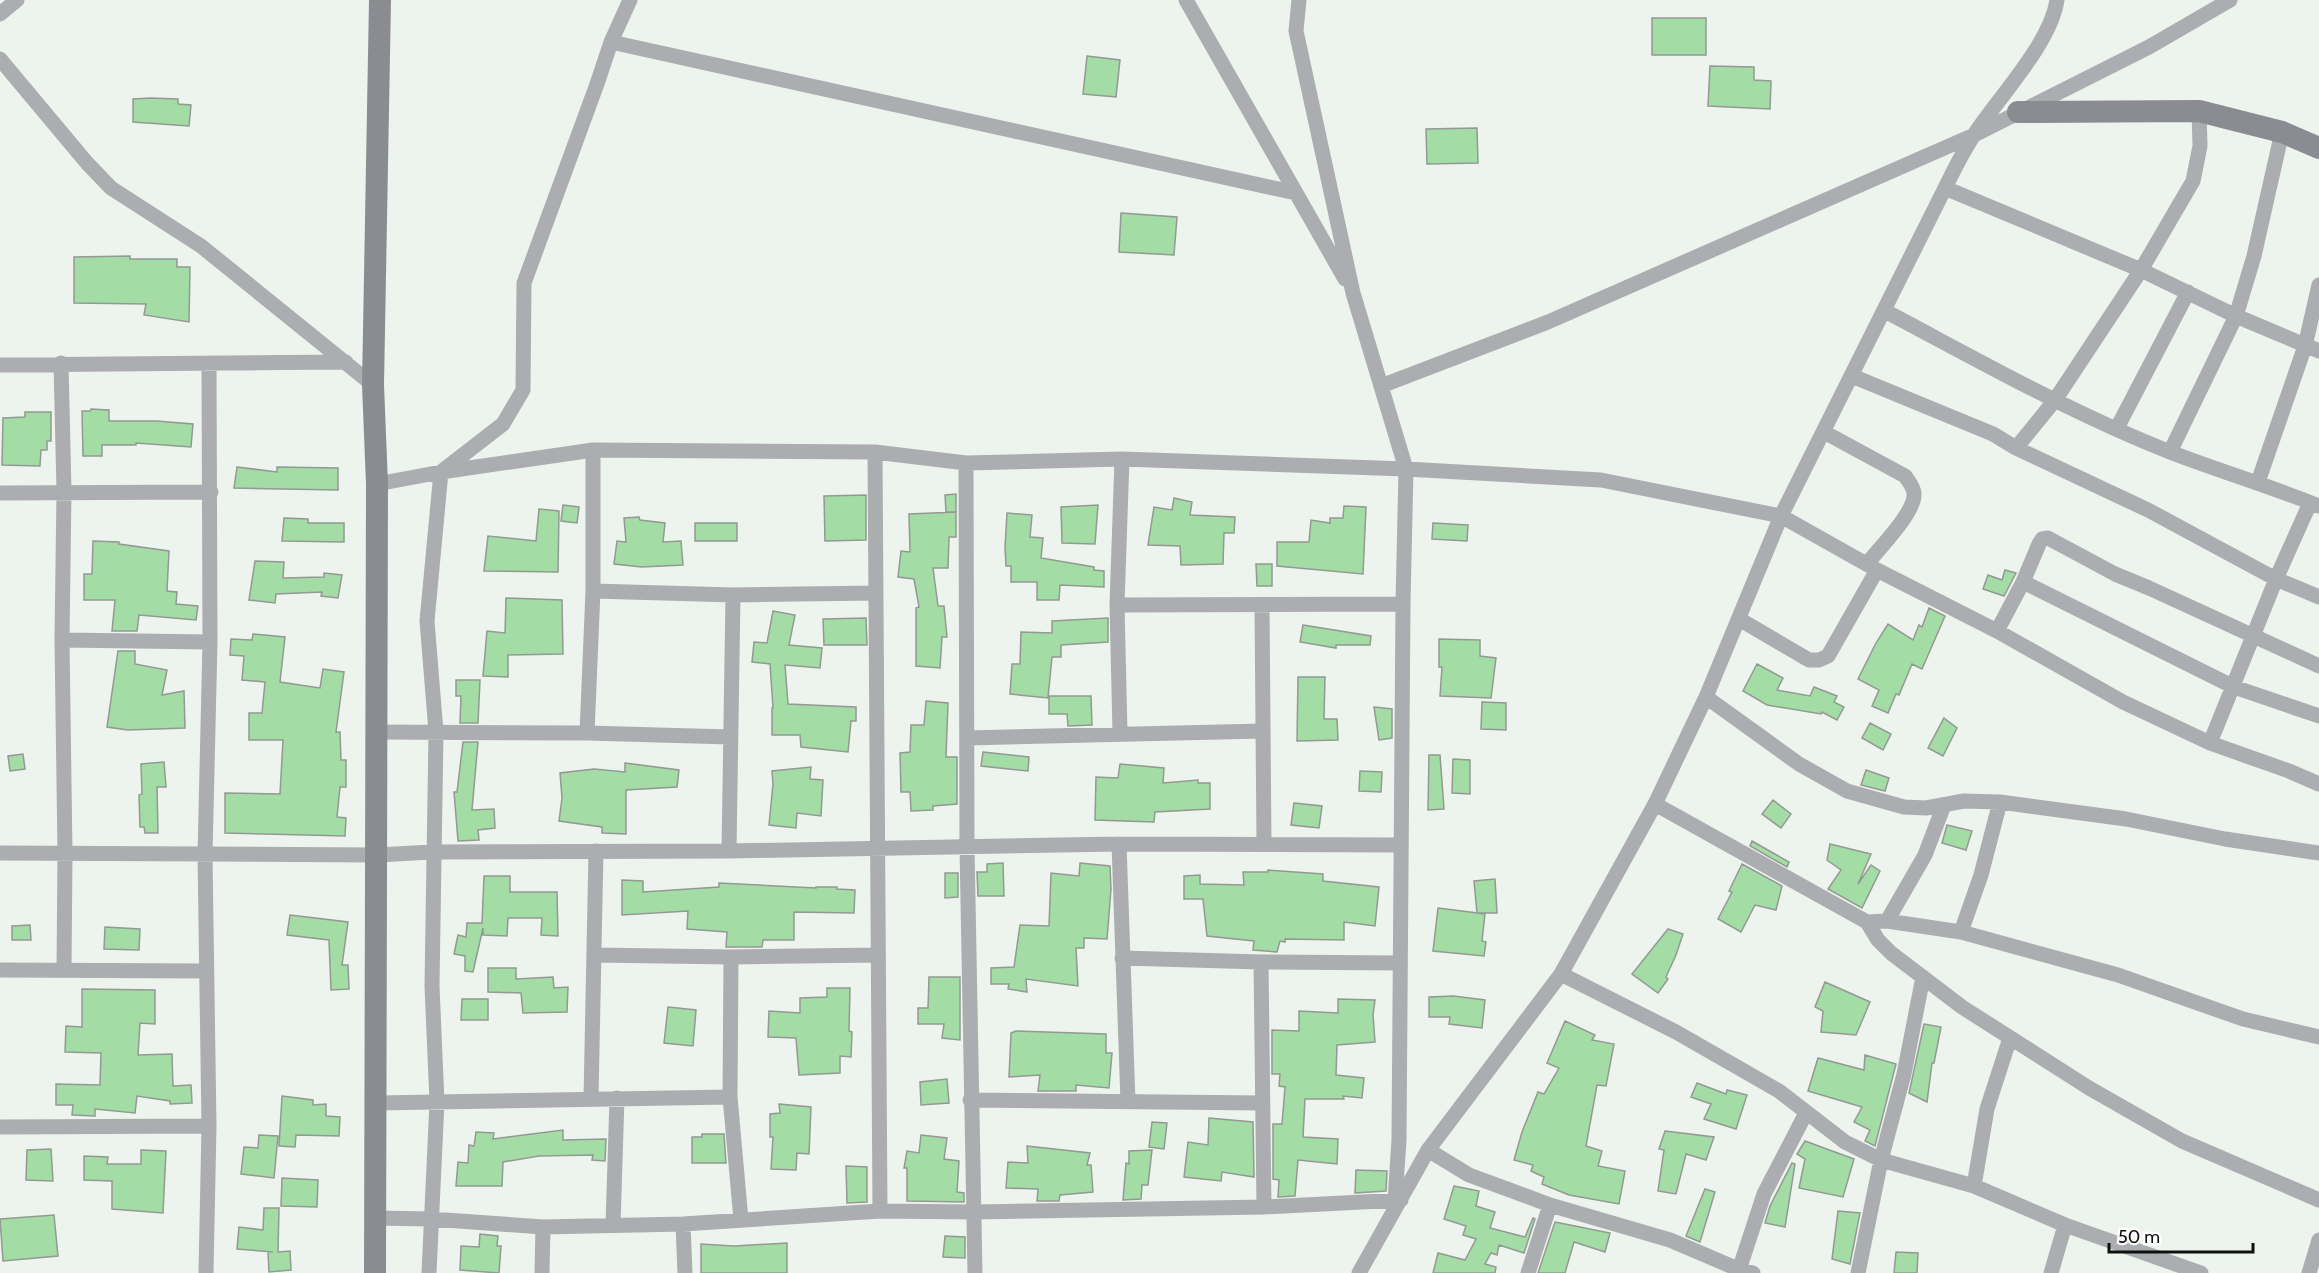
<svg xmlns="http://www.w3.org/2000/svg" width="2319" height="1273" font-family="Cabin,sans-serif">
  <rect width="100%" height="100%" fill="#edf4ed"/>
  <path fill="#a3dca5" stroke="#939993" stroke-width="1.5" d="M1652 18H1706V55H1652Z
    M1087 56 1120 60 1116 97 1083 94Z
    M1710 66 1754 67V80L1771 81 1770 109 1708 106Z
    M150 98 178 99V104L191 105 189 126 133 122V99Z
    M1477 128 1478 163 1427 164 1426 129Z
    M1121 213 1177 217 1174 255 1119 252Z
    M130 256V259H177V267H190L189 322 144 315 146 304 74 303V257Z
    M91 409 109 410V421H157L193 424 191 447 136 443V445H102V456H83L82 411H90Z
    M25 412H51V441H47V450H41L40 466 2 465 3 418 25 417Z
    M237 467 277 472V467L338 468V490L234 488Z
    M956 494V512H946L945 495Z
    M866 495V540L825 541 824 496Z
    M1174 498 1192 502 1190 515 1235 517 1234 533H1224L1223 564 1181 565 1180 546 1148 545 1154 507 1172 510Z
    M563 505 579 507 577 523 561 521Z
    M1098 505 1095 544 1062 543 1061 507Z
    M1344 506 1366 507 1363 574 1277 566V542H1309L1311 520 1330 523V518H1343Z
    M539 509 559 511 558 572 484 571 488 536 536 541Z
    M956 512V537H949L948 568H933L938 606H944L947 637H942L940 668 916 666V608L919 607 914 579 898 577 901 551 910 552 909 514Z
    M1007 513 1032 515 1030 537 1043 538 1041 558 1094 567V570L1104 571V587L1060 585 1059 600H1037V582H1011V566H1006L1005 547Z
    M639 517 640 520 665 523 663 542 681 541 683 565 642 567 614 564 617 541 626 542 624 518Z
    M284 518 308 519V523H344V542L282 541Z
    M695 523H737V541H695Z
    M1433 523 1468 525 1467 541 1432 539Z
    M93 541 119 542V544L169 551 167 591 177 592 176 604 198 606 196 620 139 615 137 631H112L115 600H84V574H92Z
    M255 561 284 562 283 578 324 577V573L342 575 338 598 321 596 322 592 276 594 275 603 249 600Z
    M1256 564H1272V586H1257Z
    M2005 570 2016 573 2004 596 1983 589 1988 575 2002 580Z
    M506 598 562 600 563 654 508 655V677L483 676 487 631 505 633Z
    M1929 608 1945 616 1922 669 1912 664 1899 695 1896 694 1888 713 1872 706 1879 690 1858 679 1876 643 1888 624 1913 640 1919 625 1922 627Z
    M773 611 795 615 789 645 822 648 820 668 785 665 788 704 856 707V721H851L848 752 801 747 800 735H772V708H773L770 664 752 662 754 642 767 643Z
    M866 618 867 645H824L823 619Z
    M1108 618V642L1061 645V657H1052L1048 698 1010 694 1012 664H1020L1021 632 1052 633V621Z
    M1303 625 1371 636 1370 645H1336V648L1300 642Z
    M253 634 285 637 280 682 320 688 323 669 344 672 336 732H340L341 760H346V787H340L337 817 346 818 345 836 225 833V793L280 794 283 740H249V713H262L265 682 242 680 244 656 230 655 231 639 252 640Z
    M1439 639 1480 640V656L1496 658 1491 698 1440 696 1442 667H1439Z
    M118 651H135V664L167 670 162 695 184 691 185 728 128 730 107 727Z
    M1757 664 1783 678 1777 690 1810 696 1814 687 1837 696 1834 702 1844 707 1837 720 1822 712 1821 714 1767 705 1743 691Z
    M1298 677H1325L1324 719H1337L1338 740 1297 741Z
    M456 680H480L478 723H460L461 696H456Z
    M1049 696H1091L1092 725 1068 726 1067 714H1049Z
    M926 701 948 703 946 757H957V804L933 806V810L911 811 910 792H901L900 753 910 752 911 725H924Z
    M1482 702 1506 703V730L1481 729Z
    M1374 707 1392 709V738L1379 740Z
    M1944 718 1957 728 1943 756 1928 748Z
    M1870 723 1891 734 1883 750 1862 738Z
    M463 742H478L472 810 494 809 495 828 478 830 479 840 458 841 454 792H457Z
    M983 752 1029 757 1028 771 981 766Z
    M23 754 25 769 10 771 8 756Z
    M1429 755H1440L1444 809 1428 810Z
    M1453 759 1470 760V794L1452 793Z
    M164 762 166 787H157L158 833H145L144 827H140L139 795 142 794 141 764Z
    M625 763 679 770 677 787 626 790V834L602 833V827L559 821 562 798 560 773 594 769 625 772Z
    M1120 764 1164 768 1163 783 1198 780V783H1210V809L1155 812 1154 822 1095 820 1096 777 1118 778Z
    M811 767 810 779 823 780 821 816 797 813 796 828 769 825 773 784 772 771Z
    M1866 770 1889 778 1885 791 1861 785Z
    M1360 771 1382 772 1381 792 1359 791Z
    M1773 800 1791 814 1781 828 1762 814Z
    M1294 803 1322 806 1319 828 1291 825Z
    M1947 825 1972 831 1966 850 1942 843Z
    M1752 841 1789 862 1787 867 1750 846Z
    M1830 844 1871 854 1858 884 1871 865 1880 871 1862 908 1828 889 1841 870 1827 860Z
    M1003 863 1004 896H978L977 872H987V864Z
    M1080 863 1110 866 1111 889 1107 939 1084 938V948H1076L1078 986 1026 979 1027 992 1008 989 1009 984H991V968L1014 967 1020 925 1049 926 1051 873 1079 876Z
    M1742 864 1782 886 1776 910 1755 905 1741 932 1718 919 1732 892 1729 891Z
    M1268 870 1323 874V881L1379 887 1375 926 1344 922V940L1285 939V942L1280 941 1277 952 1253 950 1254 941 1207 936 1203 899H1184V876L1200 875V884L1244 885 1243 872H1268Z
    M945 873H958V897L945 898Z
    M484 876H510V892H557L558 936 541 935 542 918H508L507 936 483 935V928L473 972 465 971V956L454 954 458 935 466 937 467 923H482Z
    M1495 879 1497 913H1477L1474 881Z
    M622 880 643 881V892L719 887V883L816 888V887H837V889L855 890 854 913 794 912V940H763L762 947H726L727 932 687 929 688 911 622 915Z
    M1438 908 1485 914 1482 941 1486 942 1484 956 1433 951Z
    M290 915 348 922 342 965H348L349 989 331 990 329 940 287 935Z
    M30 925 31 940H12V926Z
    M105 927 140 929 139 950 104 949Z
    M1668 929 1683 934 1676 955 1666 977 1668 979 1658 993 1632 974Z
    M488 968H516V979L553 977 554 988 568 987 567 1012 523 1013 521 993 488 992Z
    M929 977H960V1040L942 1038 944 1024H918V1008H928Z
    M1825 982 1870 1002 1856 1035 1821 1032 1823 1011 1815 1007Z
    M827 988H850L849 1031 852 1032 851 1057 840 1056V1073L799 1075 796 1038 768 1037 769 1011 800 1013V998L827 997Z
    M82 989 155 990V1024L140 1023 138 1055 172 1054 173 1086 191 1085 192 1103 170 1104V1101L137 1096 135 1113 95 1109V1116L72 1115 73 1105H56V1084L100 1085 101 1053 65 1052 66 1026 82 1027Z
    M1453 996 1485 1000 1482 1028 1449 1024 1450 1017H1429V997Z
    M462 999H488V1020H461Z
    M1338 999 1375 1000 1373 1015 1375 1042 1337 1045 1336 1075 1364 1078 1362 1098 1343 1096 1344 1099H1305L1303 1137 1338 1139 1337 1164 1298 1160 1295 1196 1278 1197 1279 1180 1273 1179V1124H1282L1285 1087 1279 1086 1280 1074H1272V1030L1299 1031V1011L1338 1013Z
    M668 1007 696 1010 693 1046 664 1043Z
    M1565 1021 1595 1035 1592 1040 1614 1044 1606 1086 1597 1085 1586 1146 1602 1151 1598 1166 1625 1171 1619 1204 1569 1195 1542 1184 1544 1177 1531 1171 1533 1165 1514 1160 1522 1132 1538 1092 1544 1094 1559 1068 1547 1063Z
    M1924 1024 1941 1027 1934 1063H1932L1927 1102 1909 1093Z
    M1016 1031 1106 1034V1053H1112L1109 1088 1076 1085V1091H1038L1040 1075 1009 1077 1011 1033Z
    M1865 1055 1896 1064 1875 1146 1865 1141 1870 1130 1854 1122 1862 1107 1808 1091 1818 1058 1864 1070Z
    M947 1079 949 1103 921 1105 920 1082Z
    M1697 1083 1726 1094 1727 1090 1747 1095 1736 1129 1704 1119 1711 1104 1691 1097Z
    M282 1096 313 1100V1105L326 1104V1116L340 1117 339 1136 296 1135 295 1147 279 1146Z
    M779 1104 811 1107 809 1154 797 1153 796 1170 771 1169 773 1137H770V1114L780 1113Z
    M1209 1118 1253 1122 1254 1177 1222 1172 1221 1181 1184 1177 1188 1142 1208 1145Z
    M1152 1122 1167 1123 1164 1149 1149 1147Z
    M563 1130V1140L606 1139 605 1161 592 1160 593 1155 539 1156 503 1162 502 1186H456L458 1162 468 1163 469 1145 474 1146 476 1132 494 1133 493 1139Z
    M1665 1131 1714 1137 1706 1160 1686 1154 1676 1194 1658 1191 1664 1150 1659 1149Z
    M702 1134H724L726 1163H692V1137H702Z
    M259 1135 278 1136 274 1178 241 1174 244 1147 258 1148Z
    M921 1135 947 1138 944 1159 959 1161 957 1192 964 1193V1202L907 1201V1168H904L907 1151 919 1153Z
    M1805 1141 1854 1159 1843 1197 1799 1188 1805 1159 1797 1154Z
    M1027 1146 1090 1153 1087 1165H1091L1093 1192 1060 1195 1059 1201H1037L1038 1189 1006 1188 1008 1162 1028 1163Z
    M51 1149 53 1181 26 1180 27 1150Z
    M141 1150 166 1151 163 1213 112 1209V1181L84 1180V1156L108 1157 107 1164H141Z
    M1152 1150 1148 1185H1142L1141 1199 1123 1200 1126 1163 1129 1164V1151Z
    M1792 1163 1795 1164 1785 1227 1765 1223 1770 1206Z
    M846 1166 867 1167V1202L847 1203Z
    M1356 1170 1387 1171 1386 1191 1355 1193Z
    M282 1178 318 1180 317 1207 281 1206Z
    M1454 1186 1479 1191 1476 1206 1495 1212 1490 1228 1525 1237 1533 1218 1535 1219 1524 1253 1499 1245 1497 1255 1491 1253 1485 1264 1496 1267 1495 1273H1433L1438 1253 1465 1260 1476 1239 1463 1235 1466 1226 1444 1219Z
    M1705 1189 1715 1192 1700 1242 1686 1236Z
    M264 1208H279L278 1252 290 1251 291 1270 269 1272 268 1252H273L237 1249 239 1227 263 1230Z
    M1838 1211 1860 1213 1850 1264 1832 1259Z
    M54 1215 58 1256 3 1261 0 1219Z
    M1555 1222 1610 1233 1605 1252 1574 1242 1565 1273H1538Z
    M480 1234 498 1236 497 1246H501L499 1273 460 1270 461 1246 479 1247Z
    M945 1236 965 1237V1258L943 1257Z
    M787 1243V1273H701V1244L734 1246Z
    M1896 1252 1918 1253 1917 1273H1894Z"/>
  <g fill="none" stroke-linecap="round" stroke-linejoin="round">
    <path stroke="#acadb1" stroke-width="15" d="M1186 0 1345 279
      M1299 0 1296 31 1353 293 1406 469 1601 480 1781 516 1877 570 1997 631 2123 702 2210 743 2289 771 2319 784
      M0 14 17 0
      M611 42 1296 193
      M0 59 87 163 111 188 201 246 373 385
      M1945 188 2141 270 2236 316 2319 351
      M1885 311C1978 360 2071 413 2170 452 2219 471 2270 486 2319 506
      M61 363 64 491 62 640 65 853 64 970
      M0 365 346 362
      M1852 376 1993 434 2016 448 2148 510 2276 579 2319 597
      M1381 386 1548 322 1974 135 2149 47 2230 0
      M2117 428 2188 292
      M1824 432 1905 476C1909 482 1913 486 1914 493 1916 512 1879 548 1867 564
      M2016 448 2055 400 2141 270 2193 181 2200 146 2199 111
      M875 452 880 1211
      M2170 452 2236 316 2254 256 2282 132
      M966 463 967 847 975 1273
      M2258 482 2305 346 2319 285
      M377 484 441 472 593 450 875 452 966 463 1122 459 1406 469 1403 604 1399 1140 1395 1200
      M0 493 211 492
      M2023 582 2234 687 2319 716
      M593 591 733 595 876 593
      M1117 605 1403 604
      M1262 605 1264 844
      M1739 619 1809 660H1819L1828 656 1877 570
      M1997 631 2023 582 2039 544 2042 539 2048 538 2115 574 2149 588 2319 666
      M62 640 210 642
      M1706 697 1799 764 1847 791 1904 807 1926 808 1964 801 2000 802 2126 819 2225 839 2319 853
      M376 732 587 733 730 737
      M587 733 593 591V450
      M1120 733 1117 605 1122 459
      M967 738 1263 731
      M2210 743 2276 579 2310 503
      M1655 804 1867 922 1887 921 1961 932 2118 975 2243 1019 2319 1037
      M1119 844 1128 1102
      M729 851 733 595
      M0 853 377 855 432 852 729 851 1119 844 1401 845
      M1887 921 1925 855 1944 805
      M1867 922 1878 940 1891 953 1962 1007 2089 1088 2182 1141 2319 1200
      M1961 932 1981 875 2000 802
      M595 955 731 957 878 955
      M731 957 730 1097 741 1220
      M1122 958 1261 962 1399 963
      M1261 962 1264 1207
      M0 970 206 971
      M1561 974 1676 1032 1779 1091 1845 1142 1881 1160 1974 1186 2065 1225 2201 1273
      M591 1098 596 851
      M970 1100 1262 1103
      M376 1103 730 1097
      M0 1127 209 1126
      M1428 1150 1469 1175 1550 1205 1528 1273
      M1974 1186 1987 1109 2010 1038
      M1550 1205 1670 1240 1740 1270 1753 1273
      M375 1218 431 1219 543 1227 683 1224 880 1211 975 1212 1264 1207 1401 1200
      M683 1224 685 1273
      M613 1225 617 1098
      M206 1273 209 1126 205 855 210 642 209 363
      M429 1273 437 1102 432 986 436 732 427 621 441 472 503 424 523 390 524 283 597 84 611 42 630 0
      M542 1273 543 1227
      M1359 1273 1428 1150 1561 974 1655 804 1706 697 1781 516 1945 188C1954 170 1963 151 1974 135 1998 98 2051 43 2057 0
      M1738 1273 1764 1194 1806 1113
      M1858 1273 1881 1160 1904 1074 1923 977
      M2051 1273 2065 1225
      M2309 1273 2319 1240"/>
    <path stroke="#8b8c91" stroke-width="22" d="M2018 112 2199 111 2282 132 2319 148
      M375 1273 377 484 373 385 380 0"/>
  </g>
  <path d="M2109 1243v9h144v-9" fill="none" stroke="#0e100e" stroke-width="3"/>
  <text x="2118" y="1243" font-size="18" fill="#0e100e" stroke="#ffffff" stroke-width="4.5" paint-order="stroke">50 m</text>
</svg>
